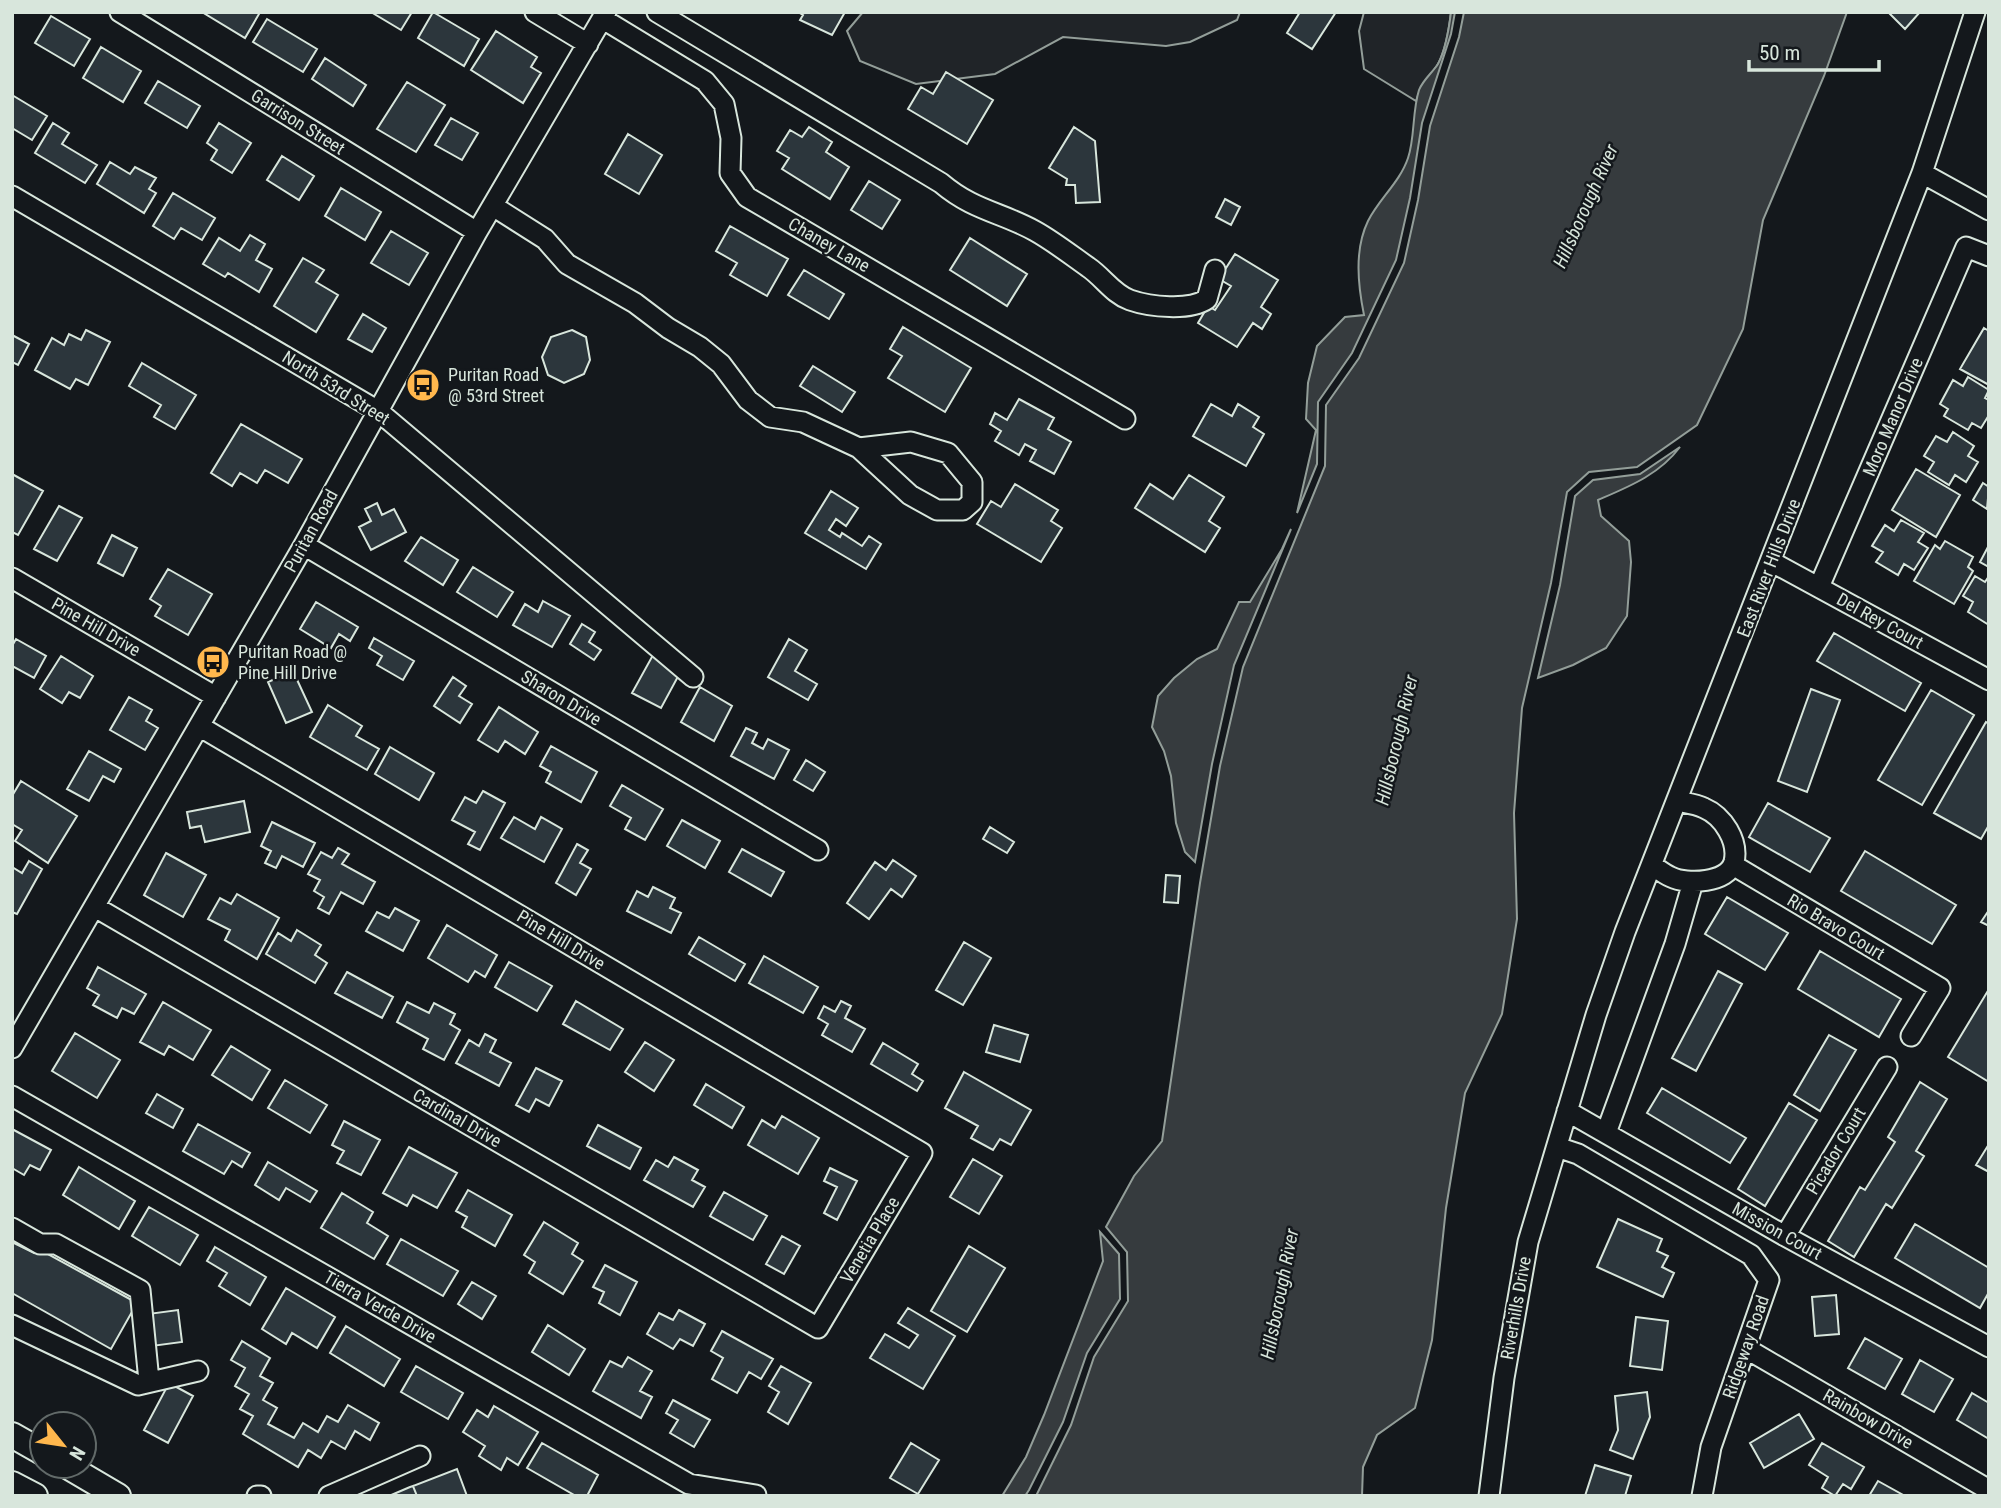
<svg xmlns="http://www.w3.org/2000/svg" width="2001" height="1508" font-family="'Roboto Condensed',sans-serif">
  <rect width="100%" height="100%" fill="#14181c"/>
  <path fill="#202428" stroke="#939e99" stroke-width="2" d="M863 12H1240L1237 20 1190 42 1166 46 1063 37 995 74 916 84 860 61 847 31Z
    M1364 12H1451C1449 29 1446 47 1439 62 1431 77 1422 82 1416 101L1364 69 1359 31Z"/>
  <path fill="#363b3e" stroke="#939e99" stroke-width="2" d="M1451 12H1455L1451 34 1422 123 1410 198 1396 260 1352 353 1318 402 1317 464 1297 513 1316 430 1306 419 1308 383 1317 346 1345 317 1364 315C1358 285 1354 250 1368 221 1379 199 1400 182 1408 158 1415 138 1412 112 1419 90 1423 80 1432 73 1438 64 1446 49 1449 29 1451 12Z
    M1464 12H1847L1824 76 1763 220 1743 329 1697 425 1637 467 1589 472 1567 492 1551 583 1522 708 1514 813 1517 919 1502 1014 1465 1093 1446 1208 1432 1340 1415 1408 1377 1435 1363 1467 1362 1496H1036L1071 1425 1094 1357 1128 1301 1127 1252 1106 1227 1134 1176 1162 1141 1200 883 1220 766 1243 667 1325 466 1326 405 1359 358 1404 263 1418 200 1430 126 1459 37Z
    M1680 447C1659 475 1628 487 1598 500L1601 516 1629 541 1631 562 1627 616 1606 648 1573 665 1538 678 1560 585 1575 496 1593 480 1640 474Z
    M1291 529 1234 665 1212 764 1195 862 1185 852 1176 823 1171 776 1164 751 1152 727 1158 696 1174 678 1197 659 1217 649 1239 602H1250L1282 549Z
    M1100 1232 1119 1254 1120 1299 1087 1353 1063 1422 1029 1490 1025 1496H1002L1026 1457 1044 1415 1103 1261Z"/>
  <path fill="#2c363c" stroke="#d8e6dc" stroke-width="2" d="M202 12H257L259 14 245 38Z
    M371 12H412L401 30Z
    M433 12 479 39 464 66 418 38Z
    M798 12H845L832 35 800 20 803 15Z
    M1300 12H1336L1312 49 1287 33Z
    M1888 12H1920L1905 29Z
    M51 16 90 39 74 66 35 43Z
    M267 19 317 49 303 72 253 42Z
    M496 31 537 57 531 67 541 73 523 103 471 70Z
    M101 47 141 71 123 102 83 78Z
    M325 58 366 85 353 106 312 79Z
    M946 72 993 100 967 144 908 109 921 87 933 94Z
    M158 81 200 106 187 128 145 103Z
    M407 82 445 105 416 152 377 129Z
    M12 95 47 116 32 140 12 128Z
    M451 118 478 133 462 160 435 145Z
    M53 123 69 133 62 144 97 165 85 183 35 153Z
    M219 123 251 143 232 173 211 160 217 150 207 143Z
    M809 127 832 142 826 152 849 167 830 199 782 169 789 158 777 151 790 130 802 137Z
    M1074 127 1095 141 1100 202 1076 203 1075 185H1066L1067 179 1049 168Z
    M628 134 662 155 639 194 605 174Z
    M282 156 314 176 299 200 267 180Z
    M110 162 130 174 135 167 156 178 149 189 156 193 144 213 97 184Z
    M869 181 900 200 882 229 851 210Z
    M341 188 381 212 365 240 325 216Z
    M173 193 215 218 202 240 181 228 174 239 153 226Z
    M1225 199 1240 207 1231 225 1216 217Z
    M730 226 788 259 767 296 730 275 737 263 716 251Z
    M391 231 428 253 409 285 371 263Z
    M250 235 265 244 256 260 272 269 259 292 228 273 225 277 203 264 219 238 240 251Z
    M970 238 1027 274 1007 306 950 270Z
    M1235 254 1278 280 1261 307 1271 314 1262 329 1253 323 1237 347 1198 323 1208 306 1215 310 1231 286 1219 279Z
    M303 258 324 270 316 282 338 295 316 332 274 306Z
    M804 270 844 294 829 319 788 295Z
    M363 314 386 328 372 352 348 339Z
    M903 327 971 368 945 412 888 378 902 356 890 349Z
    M1984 328 1989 331V385L1960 369Z
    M86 330 110 342 88 385 76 379 70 389 35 370 52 338 64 345 69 334 81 340Z
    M572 330 586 337 590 360 584 374 564 383 548 375 542 357 551 337Z
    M12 335 29 344 18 365 12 362Z
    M142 363 196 395 175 429 154 417 161 405 129 386Z
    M813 366 855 392 842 412 800 386Z
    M1968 377 1989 390 1985 398 1989 400V415L1981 428 1972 423 1968 430 1944 416 1948 409 1940 404 1953 380 1963 386Z
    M1019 399 1054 418 1048 429 1071 442 1054 474 1030 461 1036 450 1025 444 1019 455 995 441 1001 431 990 424 995 413 1007 420Z
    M1211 404 1232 416 1238 404 1259 417 1253 427 1264 434 1246 466 1193 436Z
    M241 424 302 459 288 483 265 470 257 483 240 473 232 486 211 473Z
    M1953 432 1974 446 1968 456 1978 462 1966 482 1955 475 1949 485 1928 472 1934 462 1924 456 1936 436 1947 442Z
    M1916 469 1960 495 1936 537 1892 510Z
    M12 474 43 491 18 535 12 532Z
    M1189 475 1224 497 1209 521 1220 528 1205 552 1135 508 1150 484 1173 499Z
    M1983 483 1989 487 1987 509 1973 500Z
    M1015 484 1058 510 1051 521 1062 528 1041 562 977 524 991 501 1001 507Z
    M831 491 858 508 846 526 836 519 829 530 840 537 842 533 862 546 869 536 881 544 866 569 805 533Z
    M377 503 382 515 394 509 406 532 371 550 359 527 371 521 365 509Z
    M59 506 82 518 57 561 34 549Z
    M1901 520 1924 533 1918 542 1928 548 1914 570 1904 564 1898 575 1876 562 1883 552 1872 546 1885 525 1894 531Z
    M112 535 137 548 123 576 98 563Z
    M421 537 458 560 443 585 405 561Z
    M1945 541 1973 557 1968 567 1973 571 1954 604 1914 581 1935 545 1940 549Z
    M1989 545V567L1980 562Z
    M473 567 513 592 497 617 457 592Z
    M168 569 212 594 188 635 155 616 161 606 150 599Z
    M1975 576 1985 582 1989 576V625L1968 612 1973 602 1963 596Z
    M543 601 570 616 552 647 513 625 525 604 538 612Z
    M316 602 358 627 350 641 339 634 331 648 300 629Z
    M582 624 595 632 589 642 601 650 594 660 570 644Z
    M1834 633 1921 683 1905 711 1817 661Z
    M374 638 414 661 403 680 377 665 382 656 369 648Z
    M16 639 46 656 34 678 12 666V646Z
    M789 639 807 650 795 671 817 684 808 700 768 677Z
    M653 655 681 671 661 708 632 693Z
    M61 656 93 676 80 698 69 692 62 703 40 689Z
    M293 671 312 712 286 723 268 682Z
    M453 677 466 686 459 696 472 704 460 723 434 706Z
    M700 687 732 706 714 741 681 722Z
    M1811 689 1840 700 1807 792 1778 781Z
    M1931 690 1974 715 1922 805 1878 780Z
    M129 697 152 710 146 721 158 728 145 750 110 730Z
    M328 705 362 726 356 736 379 749 367 770 310 737Z
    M499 707 538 732 525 754 505 741 498 752 478 740Z
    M1986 722 1989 724V825L1981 839 1934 813Z
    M746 728 757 733 752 743 763 749 768 739 789 750 774 779 731 756Z
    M551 746 597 772 581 802 546 782 551 772 540 766Z
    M390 747 434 773 419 800 375 774Z
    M89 751 121 769 114 782 103 776 89 801 67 789Z
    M806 760 825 772 813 791 794 780Z
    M21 781 77 816 48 863 15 841 22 830 12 824V796Z
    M622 785 663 809 645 840 625 829 631 818 610 806Z
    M483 791 505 803 480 850 468 844 475 832 452 820 465 797 476 803Z
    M244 801 250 832 205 842 201 826 190 828 187 812Z
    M1768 803 1830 838 1810 872 1749 837Z
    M514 817 535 829 541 817 562 829 544 862 501 838Z
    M682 820 720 841 705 868 667 846Z
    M272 822 315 843 303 867 282 856 276 868 265 863 271 851 261 846Z
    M990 827 1014 842 1007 853 983 839Z
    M577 844 588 850 580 863 591 869 576 895 556 883Z
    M338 848 349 854 342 864 375 882 363 904 341 892 329 914 318 908 324 897 314 891 320 880 308 874 321 852 332 858Z
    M742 849 784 872 771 896 729 872Z
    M1865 851 1956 905 1932 944 1841 891Z
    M166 853 206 875 183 917 144 895Z
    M893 860 916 876 902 897 891 889 869 919 847 903 875 862 886 870Z
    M29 861 42 869 17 914 12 912V867L22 873Z
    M1166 875 1180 876 1178 903 1164 902Z
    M653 887 675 898 670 908 681 913 671 933 627 911 637 891 648 897Z
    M237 894 279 918 257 959 225 940 230 930 208 919 220 898 231 904Z
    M1727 897 1788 933 1765 970 1705 934Z
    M395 908 419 921 403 951 366 931 377 912 389 918Z
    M1989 910V926L1981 922Z
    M447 925 497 955 485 977 475 971 468 982 428 958Z
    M297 930 321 945 315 955 327 963 315 983 266 954 278 933 291 941Z
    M699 937 745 964 735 981 689 954Z
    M964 942 991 958 963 1005 936 990Z
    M1820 951 1901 999 1879 1037 1798 989Z
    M764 956 818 987 803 1013 749 983Z
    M509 962 552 986 537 1011 495 987Z
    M98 967 146 994 134 1014 122 1008 117 1018 93 1005 99 995 87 988Z
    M1718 971 1742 984 1696 1071 1672 1058Z
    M347 972 393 997 382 1018 335 993Z
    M1989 989V1082L1948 1057Z
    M576 1001 623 1029 610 1050 563 1024Z
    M841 1001 851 1006 845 1018 865 1029 852 1052 822 1035 828 1024 818 1018 824 1006 835 1012Z
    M163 1002 211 1030 193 1060 169 1046 164 1055 140 1042Z
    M407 1002 429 1013 434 1003 455 1014 450 1024 460 1030 444 1060 423 1049 428 1039 397 1022Z
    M994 1025 1028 1035 1020 1062 986 1052Z
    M75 1033 120 1060 97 1098 52 1071Z
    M485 1034 496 1040 490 1052 511 1063 499 1086 456 1063 469 1040 479 1046Z
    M1829 1035 1856 1050 1820 1111 1794 1095Z
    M645 1042 674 1060 654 1091 625 1072Z
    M883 1043 918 1064 912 1074 923 1081 917 1091 871 1064Z
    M231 1046 270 1070 252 1100 212 1075Z
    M536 1068 562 1081 549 1106 536 1099 529 1112 516 1105Z
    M964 1072 1031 1110 1011 1145 1000 1139 993 1150 971 1138 978 1126 945 1108Z
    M285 1080 327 1105 310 1133 268 1108Z
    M1920 1082 1947 1099 1916 1151 1924 1156 1892 1208 1886 1204 1854 1257 1828 1241 1860 1187 1865 1190 1895 1142 1888 1137Z
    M706 1084 744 1107 732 1128 694 1105Z
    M1662 1088 1746 1138 1730 1163 1647 1113Z
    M157 1094 183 1109 173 1128 146 1113Z
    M1789 1103 1817 1120 1765 1206 1738 1189Z
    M782 1116 819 1138 798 1174 748 1145 762 1120 775 1128Z
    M344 1121 380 1140 361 1175 337 1163 344 1151 332 1145Z
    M198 1124 250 1153 242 1167 232 1161 224 1174 183 1151Z
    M598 1125 641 1148 630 1169 587 1146Z
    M12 1129 51 1150 40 1170 30 1165 24 1175 12 1168Z
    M1989 1144V1172L1976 1165Z
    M409 1147 457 1173 437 1208 413 1195 407 1206 383 1193Z
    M674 1157 698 1170 692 1180 705 1187 693 1207 644 1180 656 1160 668 1167Z
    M973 1159 1002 1176 979 1214 950 1197Z
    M268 1162 317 1191 310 1202 286 1188 279 1200 255 1185Z
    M79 1167 135 1201 119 1229 63 1195Z
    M830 1168 857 1181 837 1220 824 1213 837 1187 824 1181Z
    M468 1190 512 1215 495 1246 462 1227 467 1217 456 1211Z
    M724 1192 767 1216 753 1240 710 1216Z
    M342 1193 373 1212 367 1223 388 1236 374 1259 321 1228Z
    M149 1207 198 1235 180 1265 132 1236Z
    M1618 1219 1662 1239 1657 1251 1668 1256 1662 1267 1674 1273 1663 1297 1597 1267Z
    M544 1222 578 1243 572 1254 583 1261 563 1294 529 1273 535 1262 524 1255Z
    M1915 1224 1989 1268V1292L1980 1308 1895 1258Z
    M782 1236 800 1246 784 1274 766 1264Z
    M401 1239 458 1271 443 1296 387 1264Z
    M12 1242 34 1253 37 1248 137 1303 111 1349 12 1293Z
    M969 1246 1005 1268 967 1332 931 1311Z
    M215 1247 266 1277 250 1305 219 1286 227 1273 207 1261Z
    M605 1265 637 1282 620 1315 599 1303 604 1292 593 1287Z
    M472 1282 496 1296 482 1319 458 1304Z
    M286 1288 335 1317 317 1348 292 1333 286 1344 262 1329Z
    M1836 1295 1839 1334 1815 1336 1812 1297Z
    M908 1308 955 1336 923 1389 870 1358 885 1334 909 1348 918 1335 898 1323Z
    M178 1310 182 1342 152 1346 148 1314Z
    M679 1310 705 1324 693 1346 680 1339 673 1349 647 1334 659 1313 673 1320Z
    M1636 1317 1668 1321 1662 1370 1630 1366Z
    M548 1325 585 1349 569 1375 532 1352Z
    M346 1326 400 1359 384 1386 330 1353Z
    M722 1331 773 1359 761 1379 749 1372 737 1393 712 1379 723 1358 711 1351Z
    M1865 1338 1902 1359 1885 1389 1848 1368Z
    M242 1341 270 1358 260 1376 273 1383 263 1400 277 1408 268 1424 294 1438 303 1423 318 1432 327 1416 338 1422 348 1405 379 1423 370 1440 355 1431 345 1449 331 1441 321 1458 308 1450 298 1467 243 1434 253 1416 240 1409 249 1394 235 1386 245 1368 231 1360Z
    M628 1357 652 1371 640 1391 652 1397 641 1418 593 1391 610 1361 622 1367Z
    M1920 1360 1953 1379 1934 1412 1902 1394Z
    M416 1366 463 1393 448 1419 401 1392Z
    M781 1366 811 1383 788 1424 768 1412 779 1392 769 1386Z
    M169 1383 193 1396 168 1443 144 1430Z
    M1647 1392 1650 1417 1633 1459 1610 1450 1618 1430 1615 1396Z
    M1972 1393 1989 1403V1439L1957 1420Z
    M673 1400 710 1420 694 1447 670 1433 678 1420 666 1413Z
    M494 1406 538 1432 518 1465 507 1458 501 1470 479 1456 485 1446 463 1432 477 1410 488 1417Z
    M1799 1414 1814 1439 1764 1468 1750 1443Z
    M542 1443 598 1475 587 1496H576L527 1468Z
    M911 1443 939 1460 918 1494 890 1478Z
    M1822 1443 1864 1467 1851 1489 1843 1484 1835 1496 1822 1488 1828 1477 1809 1465Z
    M1595 1465 1631 1476 1625 1496H1585Z
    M457 1469 467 1496H417L413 1486Z
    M1878 1481 1905 1496H1869Z
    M413 1486 417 1496H389L410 1487Z"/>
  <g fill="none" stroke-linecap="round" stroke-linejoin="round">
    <defs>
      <path id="minor" d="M120 12 477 232
        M535 12 588 44
        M657 12 941 183C974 211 1001 212 1035 231 1053 241 1071 255 1088 267 1103 277 1113 294 1130 300 1150 307 1190 311 1207 299L1215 270
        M603 19 705 81 724 104 731 138 730 173 747 197 1125 419
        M1922 173 1989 210
        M12 196 378 411 693 677
        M493 206 545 239 567 264 635 303 668 328 700 347 721 364 748 400 770 417 803 422 859 448 911 442 948 453 972 482V502L963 510H937L910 495 859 448
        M304 545 818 850
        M1772 562 1989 680
        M12 578 216 697
        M1819 587 1966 247 1989 256
        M1652 865C1658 869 1664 874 1671 877 1687 885 1728 883 1734 862 1739 841 1723 816 1704 808 1696 804 1686 803 1677 801
        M1733 865 1940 988 1911 1036
        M95 907 818 1328 922 1153 199 726
        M12 1048 304 545 477 232 606 12
        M12 1096 689 1484 756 1495
        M1567 1111 1785 1236 1989 1347
        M1606 1133 1675 944 1693 882
        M1557 1147 1578 1154 1751 1255 1769 1280 1711 1447 1702 1496
        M12 1228 40 1244H56L140 1290 149 1381
        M1785 1236 1887 1067
        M12 1325 138 1385 198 1371
        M1747 1349 1989 1490
        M257 1496H261
        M329 1496 420 1456
        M1489 1496 1504 1378 1528 1242 1596 1015 1625 932 1922 173 1975 12"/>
      <path id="major" d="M12 1435 42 1452
        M67 1466 118 1496
        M12 1484 35 1496"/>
    </defs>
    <use href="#minor" stroke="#d8e6dc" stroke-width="23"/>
    <use href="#major" stroke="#d8e6dc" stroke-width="28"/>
    <use href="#minor" stroke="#14181c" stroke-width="19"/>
    <use href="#major" stroke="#14181c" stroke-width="24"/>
  </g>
  <defs>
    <symbol id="bus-disc" viewBox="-11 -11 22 22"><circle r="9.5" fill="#ffb74d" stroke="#14181c"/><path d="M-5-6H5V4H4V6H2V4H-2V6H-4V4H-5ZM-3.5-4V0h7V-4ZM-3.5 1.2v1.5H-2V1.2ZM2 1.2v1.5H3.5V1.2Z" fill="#111"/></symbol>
  </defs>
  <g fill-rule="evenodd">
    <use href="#bus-disc" x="404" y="366" width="38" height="38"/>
    <use href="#bus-disc" x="194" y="643" width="38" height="38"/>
  </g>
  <g text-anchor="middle" stroke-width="5" stroke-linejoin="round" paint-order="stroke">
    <g font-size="18" fill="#d8e6dc" stroke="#14181c">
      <text transform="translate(298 122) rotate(32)" y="6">Garrison Street</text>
      <text transform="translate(829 245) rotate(30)" y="6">Chaney Lane</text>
      <text transform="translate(336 388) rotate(32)" y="6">North 53rd Street</text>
      <text transform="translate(1893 417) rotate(-67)" y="6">Moro Manor Drive</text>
      <text transform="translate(311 531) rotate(-61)" y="6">Puritan Road</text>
      <text transform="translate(1769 568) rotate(-69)" y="6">East River Hills Drive</text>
      <text transform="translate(1880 621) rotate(29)" y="6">Del Rey Court</text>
      <text transform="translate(96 627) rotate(30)" y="6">Pine Hill Drive</text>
      <text transform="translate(561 698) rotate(31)" y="6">Sharon Drive</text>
      <text transform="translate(1836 927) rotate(31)" y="6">Rio Bravo Court</text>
      <text transform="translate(561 940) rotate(31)" y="6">Pine Hill Drive</text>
      <text transform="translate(457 1118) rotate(30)" y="6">Cardinal Drive</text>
      <text transform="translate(1836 1151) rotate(-59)" y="6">Picador Court</text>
      <text transform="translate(1777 1231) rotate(29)" y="6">Mission Court</text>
      <text transform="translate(870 1240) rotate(-59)" y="6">Venetia Place</text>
      <text transform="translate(380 1307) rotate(30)" y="6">Tierra Verde Drive</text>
      <text transform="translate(1516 1308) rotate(-80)" y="6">Riverhills Drive</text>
      <text transform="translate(1746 1347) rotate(-71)" y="6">Ridgeway Road</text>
      <text transform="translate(1868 1419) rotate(30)" y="6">Rainbow Drive</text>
    </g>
    <g font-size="18" fill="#d8e6dc" stroke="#14181c" text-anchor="start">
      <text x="448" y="381">Puritan Road<tspan x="448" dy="21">@ 53rd Street</tspan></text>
      <text x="238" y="658">Puritan Road @<tspan x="238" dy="21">Pine Hill Drive</tspan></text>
    </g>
    <g font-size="19" font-style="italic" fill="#d8e6dc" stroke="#14181c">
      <text transform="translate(1585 206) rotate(-66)" y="7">Hillsborough River</text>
      <text transform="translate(1396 740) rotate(-77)" y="7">Hillsborough River</text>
      <text transform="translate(1279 1294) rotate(-79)" y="7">Hillsborough River</text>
    </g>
  </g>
  <rect width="2001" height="1508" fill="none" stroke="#d8e6dc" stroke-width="28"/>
  <g transform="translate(63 1445) rotate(120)"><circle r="33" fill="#14181c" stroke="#626a69" stroke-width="2"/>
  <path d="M0-5L12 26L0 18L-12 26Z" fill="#ffb74d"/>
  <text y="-10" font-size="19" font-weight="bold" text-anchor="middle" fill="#d8e6dc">N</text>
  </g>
  <path d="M1749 60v10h130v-10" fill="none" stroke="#d8e6dc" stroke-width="3.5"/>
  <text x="1759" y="60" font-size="21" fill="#d8e6dc" stroke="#14181c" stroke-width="5" paint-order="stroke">50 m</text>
</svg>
